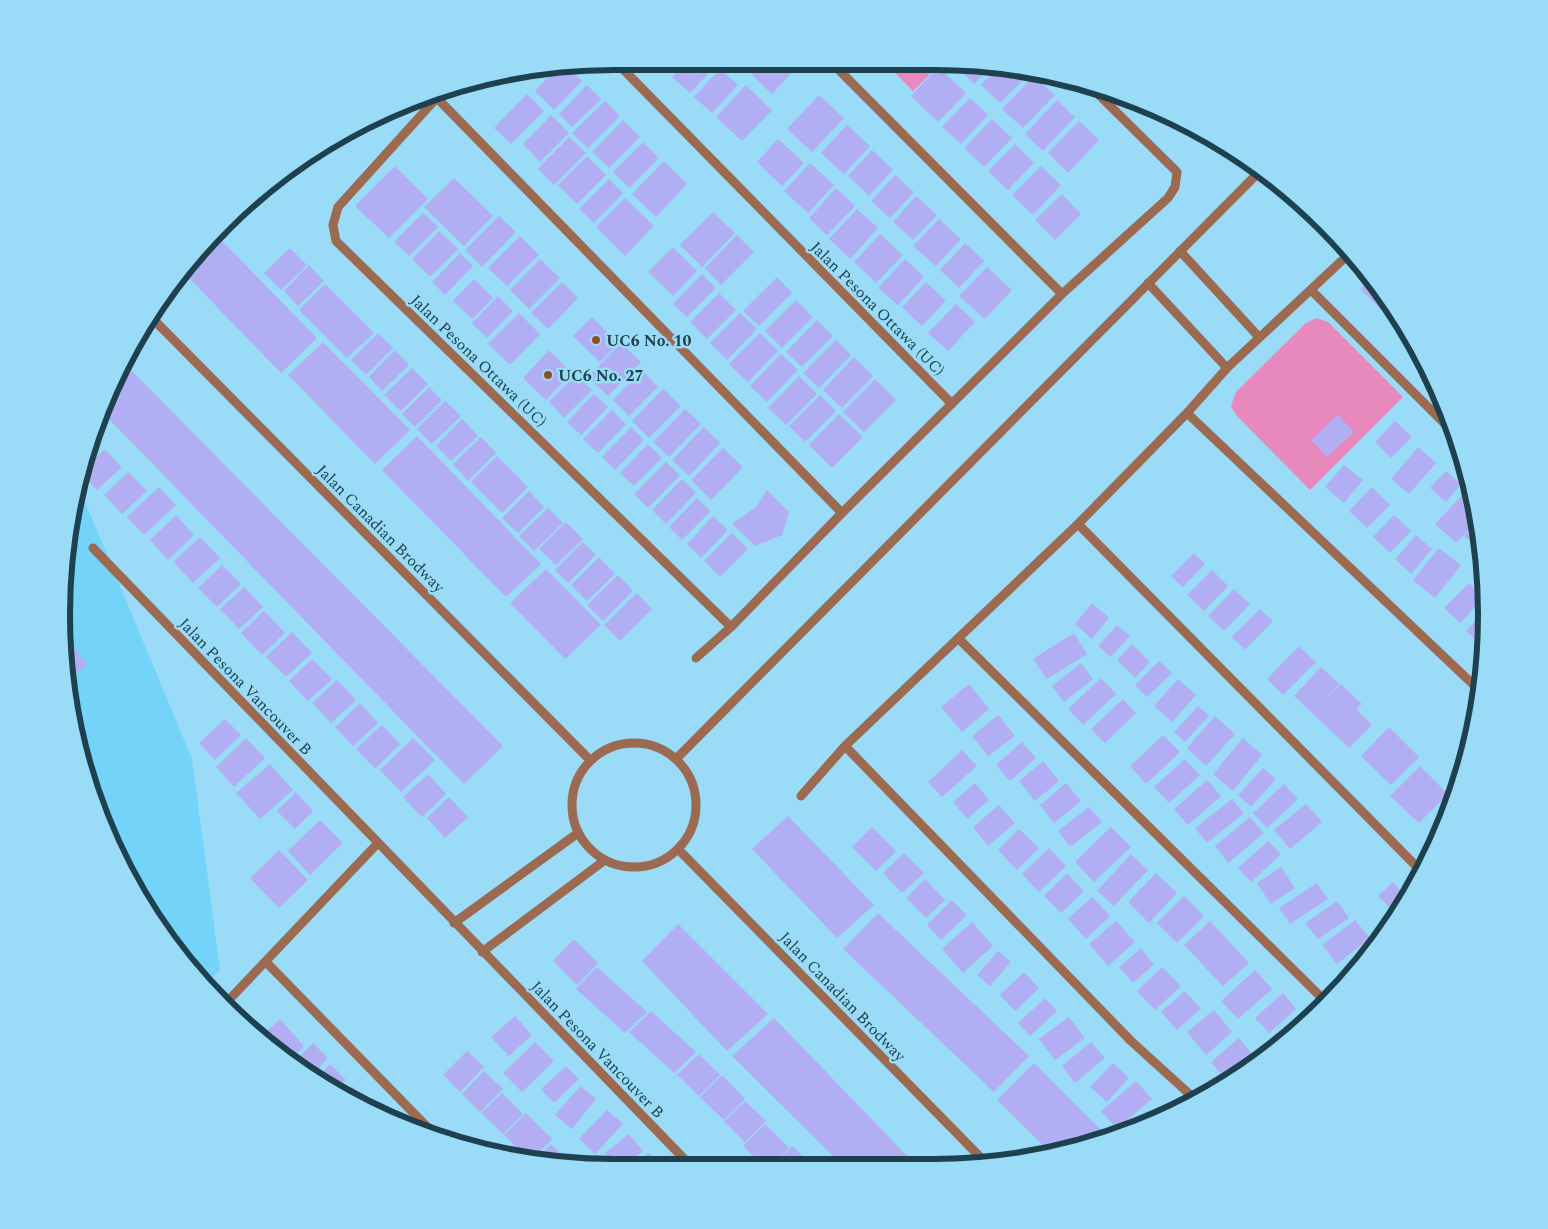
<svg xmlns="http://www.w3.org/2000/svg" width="1548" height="1229" font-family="Spectral,serif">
  <rect width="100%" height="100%" fill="#9adbf7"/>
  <path fill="#73d3f9" d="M78 485 192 759 220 970 205 985 135 891 80 757 61 614Z"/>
  <path fill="#e889be" d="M884 62H942L913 91Z
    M1316 318 1328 322 1403 397 1310 490 1236 415 1231 406 1236 392 1306 323Z"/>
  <path fill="#b2aef4" d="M657 61H678L668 72Z
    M686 61 714 62 717 64 690 93 672 77Z
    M749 62H788L796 68 772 94 744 67Z
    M952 62H969L991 67 974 84Z
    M568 67 582 81 554 110 535 91 556 69Z
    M938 67 966 93 938 122 911 96Z
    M997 68 1028 75 1000 103 981 85Z
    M720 69 738 85 712 113 694 97Z
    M1034 76 1055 95 1023 128 1002 109Z
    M587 85 601 99 572 127 559 114Z
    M746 85 772 110 742 141 716 117Z
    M527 94 544 111 511 144 494 128Z
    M819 95 844 118 812 152 787 129Z
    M970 98 988 115 961 144 942 127Z
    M1057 100 1075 117 1043 151 1025 134Z
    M605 101 620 116 588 148 572 133Z
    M551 115 569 133 540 162 523 144Z
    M992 119 1012 138 984 167 964 148Z
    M623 120 640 137 609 168 592 152Z
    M1079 121 1099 140 1068 173 1048 153Z
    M847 125 870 146 844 174 821 153Z
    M569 137 586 153 554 185 538 169Z
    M778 139 804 163 782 186 757 162Z
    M643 142 659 158 629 188 613 172Z
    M1015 144 1034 163 1008 190 988 171Z
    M872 150 893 170 869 196 848 176Z
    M587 156 606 175 577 204 558 185Z
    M664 161 687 184 656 217 632 194Z
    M810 163 834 185 808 213 784 191Z
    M395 166 428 199 389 238 355 206Z
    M1041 166 1061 185 1033 215 1012 195Z
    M895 175 914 192 890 218 871 201Z
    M454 178 493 216 464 246 424 207Z
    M609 179 623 193 594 223 579 209Z
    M836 188 855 206 827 235 809 218Z
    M1062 194 1081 214 1055 240 1035 220Z
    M916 196 937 215 913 240 893 222Z
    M625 198 654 226 625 256 596 227Z
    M857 209 878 228 850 259 829 239Z
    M713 212 735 233 702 267 680 245Z
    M423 213 438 227 409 256 394 242Z
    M499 216 516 232 482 267 465 250Z
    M939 219 961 239 936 266 913 246Z
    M439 231 458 249 430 277 412 259Z
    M215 234 317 338 281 373 185 274Z
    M880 234 903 255 876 283 854 262Z
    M737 235 754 252 721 285 705 268Z
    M520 236 539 255 507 286 488 268Z
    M965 243 984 261 959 288 940 270Z
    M673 247 697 271 673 296 648 272Z
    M290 248 307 265 281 290 264 273Z
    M460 253 473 266 445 295 432 282Z
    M540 259 560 278 529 309 510 290Z
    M905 259 924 277 898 305 878 288Z
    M309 265 324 281 298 306 284 291Z
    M987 267 1012 290 985 319 959 296Z
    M702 274 716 288 687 317 673 304Z
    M777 277 792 293 759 326 743 311Z
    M474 279 493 298 472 319 453 301Z
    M1370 279 1393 310 1388 316 1360 289Z
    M562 282 578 298 548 329 531 313Z
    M926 282 946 301 922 326 902 307Z
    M325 284 374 333 347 358 299 310Z
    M719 293 736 310 707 339 690 322Z
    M498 296 513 311 487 338 472 323Z
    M796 300 813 317 782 348 765 331Z
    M956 304 975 322 948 351 928 333Z
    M519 313 540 334 510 365 488 344Z
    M740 313 757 329 727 360 710 343Z
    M592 317 618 343 600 362 573 336Z
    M817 320 833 336 802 367 786 352Z
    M378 333 393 348 366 375 351 360Z
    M760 333 778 351 748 382 729 364Z
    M836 340 851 355 819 388 803 373Z
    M323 342 410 430 375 464 288 375Z
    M621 343 641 362 608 396 588 377Z
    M395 350 409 365 382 391 369 377Z
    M549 350 572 373 546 400 523 378Z
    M781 354 798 370 767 402 750 386Z
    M854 357 873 376 842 408 823 390Z
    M125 364 503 746 464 784 104 414Z
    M412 368 428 384 401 411 384 395Z
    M642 370 658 387 629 416 613 400Z
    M576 375 592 390 564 418 549 402Z
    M799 376 817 394 786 425 768 408Z
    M875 379 896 400 864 432 843 412Z
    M429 387 442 400 415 427 402 414Z
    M663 389 681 406 649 438 632 421Z
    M594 394 608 407 581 435 567 422Z
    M820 395 836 411 805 442 789 426Z
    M445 401 461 416 432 444 417 429Z
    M685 409 701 424 669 457 653 442Z
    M612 410 626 424 598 453 583 439Z
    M839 414 863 437 832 468 809 445Z
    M1338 415 1354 432 1327 457 1311 440Z
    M462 419 478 436 451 461 436 446Z
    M1395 421 1412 437 1391 458 1375 442Z
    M631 427 644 440 615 470 602 457Z
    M704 427 720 443 689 476 672 460Z
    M417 436 541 564 506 597 382 470Z
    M481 437 496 453 468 481 453 464Z
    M648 444 662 458 634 486 620 473Z
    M1418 447 1436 463 1409 494 1391 479Z
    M723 448 743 467 711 500 691 480Z
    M105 449 122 467 97 490 80 472Z
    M497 456 528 487 502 513 471 482Z
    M666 462 680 475 648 508 634 494Z
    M1344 465 1363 480 1344 503 1325 487Z
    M1446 471 1461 484 1446 502 1430 488Z
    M128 472 147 491 122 514 104 495Z
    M682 479 696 493 666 524 652 510Z
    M159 487 176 505 144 535 127 517Z
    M1372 487 1390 505 1367 528 1349 511Z
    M767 490 789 512 782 535 755 546 732 524 757 506Z
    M529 491 544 507 518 533 502 518Z
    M1465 492 1472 498 1477 520 1456 543 1435 524Z
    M697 498 711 511 682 540 669 527Z
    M548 508 563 523 534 551 519 536Z
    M176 515 194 535 168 560 150 540Z
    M1394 515 1411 531 1390 553 1373 537Z
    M713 516 728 530 701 558 687 544Z
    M1477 521 1482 543V551L1464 536Z
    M566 522 583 539 556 565 539 549Z
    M732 533 748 549 720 577 704 561Z
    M1416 535 1432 549 1411 574 1395 559Z
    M200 537 220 558 193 583 173 562Z
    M583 542 596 555 568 583 555 570Z
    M1439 548 1461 565 1435 598 1413 580Z
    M1194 553 1205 564 1183 587 1171 576Z
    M599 557 615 574 587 601 571 585Z
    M222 565 241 584 217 607 198 588Z
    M546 569 601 625 565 659 510 603Z
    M1212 570 1228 586 1204 611 1187 595Z
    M618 575 633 591 603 621 587 605Z
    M1469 583 1484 598 1460 623 1444 608Z
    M244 587 263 607 239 629 220 609Z
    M1234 589 1250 604 1224 631 1208 616Z
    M637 593 652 609 620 641 604 625Z
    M1092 603 1109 618 1092 639 1075 624Z
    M1260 609 1273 621 1245 650 1232 637Z
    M264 611 285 633 262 655 241 633Z
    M1484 611 1485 643 1483 646 1466 631Z
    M1117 625 1130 636 1111 657 1098 646Z
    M63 629 87 666 69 677 65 642Z
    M292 632 312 653 286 677 266 657Z
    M1074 633 1087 654 1047 679 1033 659Z
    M1132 644 1150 662 1135 678 1117 660Z
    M1299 646 1316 662 1283 695 1267 679Z
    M312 659 332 679 308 701 289 681Z
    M1159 661 1172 673 1147 697 1135 685Z
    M1081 663 1093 679 1064 702 1052 686Z
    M1321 667 1339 684 1322 703 1341 684 1362 704 1356 709 1372 725 1349 748 1294 696Z
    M1101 678 1116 694 1083 725 1068 709Z
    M1178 679 1196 695 1172 722 1154 706Z
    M337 680 356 700 331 723 312 703Z
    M969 684 989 709 962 732 941 707Z
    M1123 699 1136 713 1105 743 1091 729Z
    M360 703 378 723 353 746 335 727Z
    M1198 706 1209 716 1185 742 1174 732Z
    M998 715 1015 736 988 756 972 736Z
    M1215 716 1235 734 1206 766 1187 748Z
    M225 719 241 735 215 760 199 743Z
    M382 725 400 744 375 769 356 749Z
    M1389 727 1419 757 1391 785 1361 756Z
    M1163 735 1180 752 1146 784 1130 766Z
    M246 738 265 758 234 787 216 767Z
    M413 738 435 760 401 792 380 770Z
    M1243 738 1262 755 1233 791 1213 774Z
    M1022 742 1036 758 1010 781 996 765Z
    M962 750 977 766 942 797 928 782Z
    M1185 759 1200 775 1169 803 1154 787Z
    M1043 761 1059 781 1035 801 1019 781Z
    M270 764 293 790 260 819 236 793Z
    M1420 766 1448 794 1419 823 1390 796Z
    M1263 768 1276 779 1251 807 1238 795Z
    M428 774 446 794 422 817 403 797Z
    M1207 780 1221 796 1188 825 1174 809Z
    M975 783 989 800 967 819 953 802Z
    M1066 783 1081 801 1054 823 1040 805Z
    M1284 784 1298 799 1267 828 1253 813Z
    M296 792 313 811 295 829 277 811Z
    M449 797 468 817 445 838 427 818Z
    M1232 799 1244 813 1207 843 1195 828Z
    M1306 804 1322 822 1290 849 1274 830Z
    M999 805 1015 823 988 846 973 827Z
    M1089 807 1102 822 1070 847 1058 831Z
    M788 816 874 905 837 938 752 849Z
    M1250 817 1264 833 1228 863 1215 846Z
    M320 820 343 843 310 875 288 851Z
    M872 827 896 851 876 871 852 847Z
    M1111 827 1131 847 1094 882 1075 862Z
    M1019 829 1039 848 1017 870 998 850Z
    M1268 841 1281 854 1251 882 1238 868Z
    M1049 848 1066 866 1039 892 1022 874Z
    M279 850 308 880 279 908 250 878Z
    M904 853 924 873 902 893 883 873Z
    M1131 854 1148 870 1114 906 1097 891Z
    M1281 867 1295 888 1271 904 1257 883Z
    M1067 873 1084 891 1061 913 1044 896Z
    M1156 873 1177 893 1149 923 1128 902Z
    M925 879 945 900 926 918 906 898Z
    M1393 882 1406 897 1396 914 1378 896Z
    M1317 883 1328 899 1290 924 1279 908Z
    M1184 896 1204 916 1177 943 1157 923Z
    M1092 897 1110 916 1086 939 1068 919Z
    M952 900 967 915 941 940 927 925Z
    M1337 901 1349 918 1318 939 1305 923Z
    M878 913 1029 1056 994 1092 843 949Z
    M1355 920 1370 938 1337 964 1322 945Z
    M1116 921 1135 942 1108 966 1089 944Z
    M1210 921 1249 963 1223 986 1184 945Z
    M972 922 993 946 963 973 942 949Z
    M678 924 768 1014 727 1051 642 961Z
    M574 939 598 963 577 985 553 961Z
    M1376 946 1372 952 1347 978 1341 971Z
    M1141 948 1154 965 1133 983 1119 967Z
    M998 951 1011 962 990 986 977 975Z
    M597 967 647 1012 625 1033 576 989Z
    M1162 967 1181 986 1155 1010 1137 991Z
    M1255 970 1272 989 1238 1019 1221 1001Z
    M1024 972 1039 988 1015 1011 1000 995Z
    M1185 991 1201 1009 1177 1030 1161 1012Z
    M1283 993 1296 1009 1269 1033 1255 1018Z
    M1045 998 1057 1011 1030 1036 1018 1023Z
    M1214 1010 1232 1032 1206 1055 1187 1032Z
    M651 1011 696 1052 674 1073 629 1032Z
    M515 1016 532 1035 509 1056 491 1037Z
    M1069 1017 1085 1038 1055 1060 1039 1039Z
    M774 1018 914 1163 910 1167H844L732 1056Z
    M1298 1018 1304 1024 1281 1043 1277 1040Z
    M280 1019 304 1046 289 1060 278 1054 260 1037Z
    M1239 1038 1252 1054 1224 1078 1211 1062Z
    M535 1042 554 1061 522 1092 503 1073Z
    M1091 1042 1105 1058 1075 1083 1062 1066Z
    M313 1043 328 1058 313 1074 293 1063Z
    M467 1051 484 1067 460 1092 443 1075Z
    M699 1054 720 1075 699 1096 677 1075Z
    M1034 1063 1107 1136 1077 1149 1051 1153 997 1100Z
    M1113 1063 1129 1078 1107 1102 1090 1087Z
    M330 1064 346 1080 337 1088 318 1077Z
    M566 1066 579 1079 554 1103 541 1089Z
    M484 1071 503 1089 480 1112 462 1094Z
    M722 1075 745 1099 724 1120 700 1097Z
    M1136 1081 1152 1099 1117 1129 1101 1111Z
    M352 1086 366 1101 364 1103 345 1092Z
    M580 1086 596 1099 572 1129 555 1115Z
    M502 1093 523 1114 503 1134 481 1113Z
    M745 1101 766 1121 745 1142 724 1122Z
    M607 1110 623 1124 595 1154 579 1139Z
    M526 1113 552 1139 532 1160 529 1159 504 1135Z
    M765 1124 789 1148 769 1167H765L743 1146Z
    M629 1134 643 1151 622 1168H617L605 1153Z
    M551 1144 567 1159 564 1163 536 1160Z
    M792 1146 814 1167H771Z
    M648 1153 664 1168H633Z"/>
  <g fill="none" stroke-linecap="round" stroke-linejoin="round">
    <path stroke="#9c6951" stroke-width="9" d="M615 61 952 404
      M831 62 1062 294
      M442 92 338 207 333 225 336 241 731 627
      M437 98 842 513
      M1180 251 1258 336
      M1148 283 1227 368
      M1311 290 1456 435
      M151 317 590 760
      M1187 413 1479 690
      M1078 524 1422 872
      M93 548 692 1167
      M959 639 1325 1001
      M696 658 731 627 842 513 1062 294 1168 198 1175 187 1177 172 1090 86
      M572 805a62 62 0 1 1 124 0a62 62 0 1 1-124 0Z
      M845 746 1131 1041 1196 1100
      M676 759 1260 171
      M801 796 845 746 1078 524 1187 413 1227 368 1351 252
      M678 849 987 1164
      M454 923 578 833
      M482 952 605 860
      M266 962 436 1136
      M225 1004 377 844"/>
  </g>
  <g fill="#924b26" stroke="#9adbf7" stroke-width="2">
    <circle cx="596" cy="340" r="5"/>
    <circle cx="548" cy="375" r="5"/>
  </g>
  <g text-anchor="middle" stroke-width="5" stroke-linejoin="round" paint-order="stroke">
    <g font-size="16" fill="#1d414f" stroke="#9adbf7">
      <text transform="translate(878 308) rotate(45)" y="6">Jalan Pesona Ottawa (UC)</text>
      <text transform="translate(479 360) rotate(44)" y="6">Jalan Pesona Ottawa (UC)</text>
      <text transform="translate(381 528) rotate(45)" y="6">Jalan Canadian Brodway</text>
      <text transform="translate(246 686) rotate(46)" y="6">Jalan Pesona Vancouver B</text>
      <text transform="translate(843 996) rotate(46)" y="6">Jalan Canadian Brodway</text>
      <text transform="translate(598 1049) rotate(46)" y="6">Jalan Pesona Vancouver B</text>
    </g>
    <g font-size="16" font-weight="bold" fill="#1d414f" stroke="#9adbf7" text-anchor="start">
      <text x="606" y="346">UC6 No. 10</text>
      <text x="558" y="381">UC6 No. 27</text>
    </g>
  </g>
  <path d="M0 0H1548V1229H0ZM614 70H934A544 544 0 0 1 1478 614V615A544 544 0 0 1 934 1159H614A544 544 0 0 1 70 615V614A544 544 0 0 1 614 70Z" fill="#9adbf7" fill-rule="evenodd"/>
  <path fill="none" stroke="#1d414f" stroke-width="6" d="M614 70H934A544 544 0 0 1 1478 614V615A544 544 0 0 1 934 1159H614A544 544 0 0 1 70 615V614A544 544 0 0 1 614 70Z"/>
</svg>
